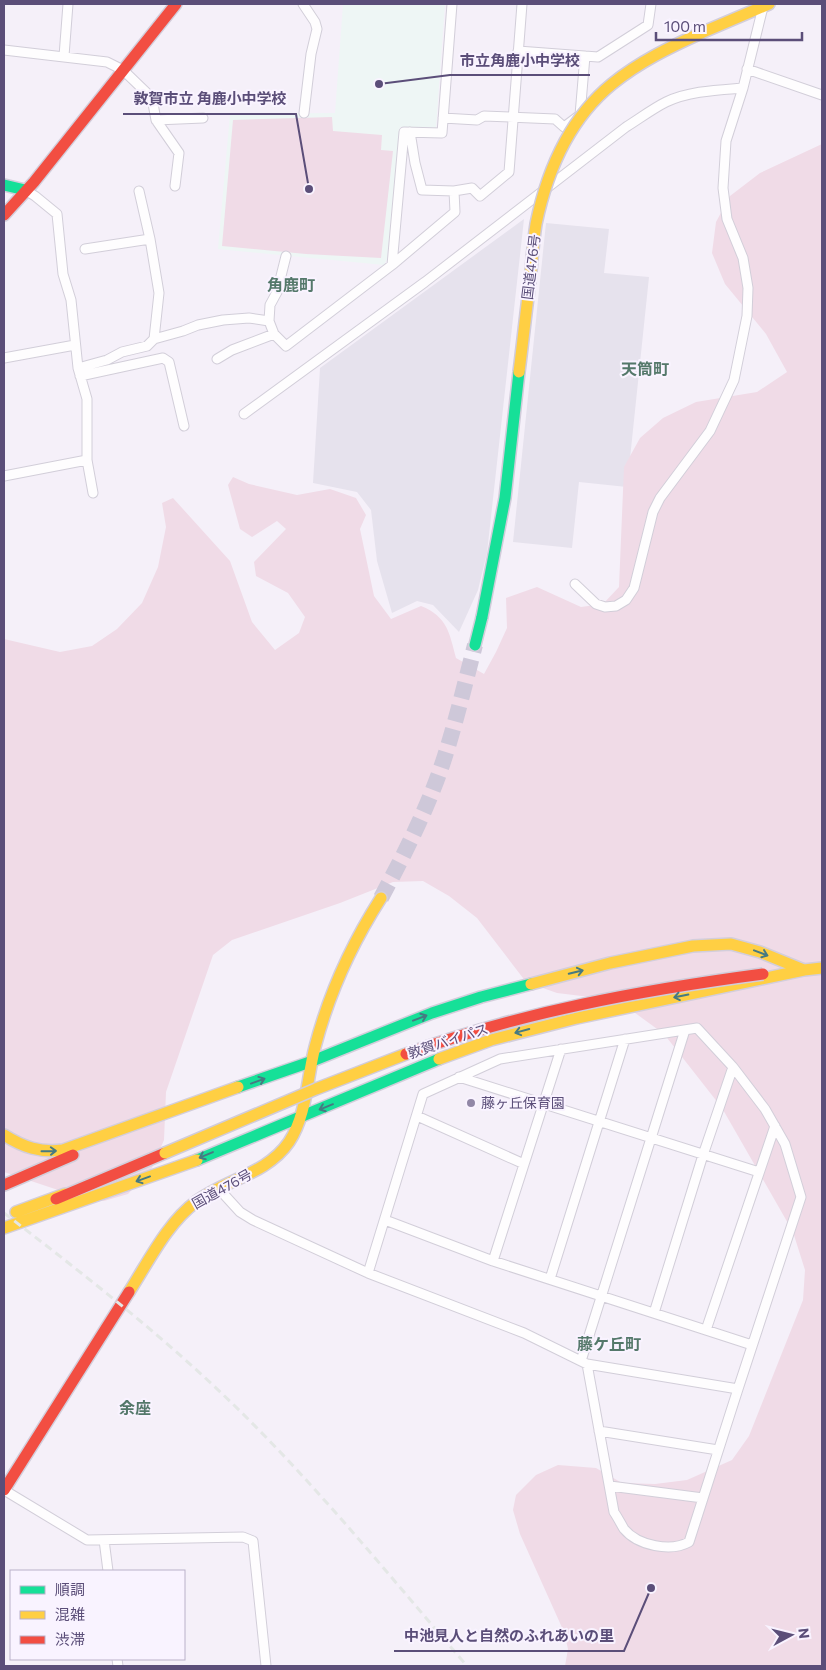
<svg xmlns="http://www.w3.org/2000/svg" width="826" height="1670" font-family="Commissioner,'Noto Sans JP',sans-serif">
  <rect width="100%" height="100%" fill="#f5f0f9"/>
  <path fill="#e6e2ed" d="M524 219 487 553 478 590 459 632 433 605 417 601 392 613 377 561 371 510 357 492 313 483 320 368Z
    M546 223 609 229 604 273 649 277 627 487 579 482 572 548 513 542Z"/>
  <path fill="#eef6f5" d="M343 4H445L436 128 400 127 387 259 384 265 218 249 230 114 335 113Z"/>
  <path fill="#f0dbe7" d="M332 117 333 131 382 135 381 150 393 151 381 258 306 254 222 246 233 120Z
    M822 144V1666H565L568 1649 564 1632 520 1534 513 1510 516 1495 536 1475 558 1465 596 1468 622 1483 655 1484 687 1480 732 1460 749 1436 803 1300 805 1270 793 1232 722 1108 664 1034 631 1010 590 997 557 993 526 982 477 918 449 896 423 881 393 882 340 903 232 940 213 955 166 1092 164 1140 152 1168 128 1194 104 1201 73 1195 4 1172V639L60 652 92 646 117 629 142 603 158 567 166 527 162 503 173 498 230 561 252 622 275 650 299 633 305 617 288 593 256 576 254 562 286 529 277 521 252 537 240 529 228 485 233 477 249 484 297 495 330 489 356 498 366 515 360 529 374 596 391 619 421 606C448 617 449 633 456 658L484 674 496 652 507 628 506 598 537 587 581 607 603 604 619 587 624 467 640 438 663 418 696 402 757 392 787 372 766 334 725 284 712 253 716 222 730 196 760 173Z"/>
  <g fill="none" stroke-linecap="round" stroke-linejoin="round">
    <path stroke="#cec8d9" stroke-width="16" stroke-dasharray="16 8" stroke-linecap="butt" d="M381 898C405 853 428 808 444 759 456 722 465 683 475 645"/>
    <defs>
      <path id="street" d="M303 4 315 22 317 29 311 54 304 113
        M4 50 107 62 123 70 152 98 156 120 203 118
        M518 51 598 57 648 25 651 4
        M64 56 68 4
        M747 69 822 95
        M443 118 477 120 484 116 555 119 564 127 580 115 585 56
        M156 120 179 153 175 186
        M410 132 415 163 422 190 454 191
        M139 191 150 239 159 293 154 339
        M85 249 150 239
        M286 256 277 292 270 305 269 321 274 334 286 346 392 265 455 212 454 191 472 188 480 196 509 172 522 4
        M392 265 404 132 442 133 452 4
        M4 358 75 345
        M217 359 232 350 274 334
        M78 368 107 360 122 352 147 346 154 339 183 331 198 325 223 320 249 318 269 321
        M80 376 163 358 169 362 184 426
        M244 414 425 282 626 127C639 119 652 109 666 102 689 91 718 90 743 88
        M87 460 93 493
        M4 476 87 460V399L78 368 71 300 63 274 57 214 35 196 25 190
        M575 584 596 604 605 607 616 606 626 600 634 588 653 512 660 498 710 431 734 380 747 316 748 288 743 258 727 219 723 188 726 141 743 88 763 7
        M459 1077 759 1172
        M417 1116 524 1164
        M219 1189 240 1212 253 1220 368 1273 524 1333 587 1364 738 1389
        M385 1220 493 1261 752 1345
        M493 1261 561 1049
        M368 1273 423 1094 500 1059 697 1028 733 1067 765 1109 785 1144 801 1197 738 1389 689 1542C671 1552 638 1546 624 1529 621 1524 618 1518 614 1512L587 1364
        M550 1279 625 1039
        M654 1313 703 1155 733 1067
        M706 1330 775 1126
        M581 1361 685 1030
        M599 1431 718 1450
        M610 1486 703 1498
        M4 1490 87 1540 243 1537 253 1541 266 1666
        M104 1540 108 1571
        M117 1659 118 1666"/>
      <path id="fast" d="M4 185 25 190
        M475 645 482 617
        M238 1087 310 1062 432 1013 481 997 531 984
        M197 1160 439 1059"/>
      <path id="slow" d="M701 33 769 4
        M795 971 822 968
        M531 984 610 963 693 946 731 944 760 952 804 970
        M439 1059 491 1040 577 1018 804 970
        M4 1135C23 1147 40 1153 63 1150L238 1087
        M16 1212 65 1194
        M4 1228 197 1160
        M129 1292C149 1261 167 1223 197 1201 227 1179 267 1174 289 1142 307 1115 307 1077 315 1047 329 993 351 945 381 898"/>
      <path id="jam" d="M4 215 34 182 176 4
        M4 1185 73 1155
        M56 1199 165 1153
        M4 1490 129 1292"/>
    </defs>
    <use href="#street" stroke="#d2ced9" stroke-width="11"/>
    <use href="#fast" stroke="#d3cedb" stroke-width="14"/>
    <use href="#slow" stroke="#d3cedb" stroke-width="14"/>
    <use href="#jam" stroke="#d3cedb" stroke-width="14"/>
    <use href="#street" stroke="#fefdfe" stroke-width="9"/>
    <use href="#fast" stroke="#16e098" stroke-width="11"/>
    <use href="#slow" stroke="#ffcf43" stroke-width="11"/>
    <use href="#jam" stroke="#f24e42" stroke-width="11"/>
    <path stroke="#e4e7e6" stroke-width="3" stroke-dasharray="8 5" stroke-linecap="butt" d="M4 1213C86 1276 167 1339 241 1412 322 1492 393 1580 467 1666"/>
    <defs>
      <path id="fast-bridge" d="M482 617 505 498 519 372"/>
      <path id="slow-bridge" d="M519 372C523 341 526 311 530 281 532 262 533 243 536 224 547 171 569 119 612 84 639 62 670 47 701 33
        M165 1153 316 1089 406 1054"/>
      <path id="jam-bridge" d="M406 1054C522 1012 642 990 763 974"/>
    </defs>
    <use href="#fast-bridge" stroke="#d1ccda" stroke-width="14" stroke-linecap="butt"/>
    <use href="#slow-bridge" stroke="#d1ccda" stroke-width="14" stroke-linecap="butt"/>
    <use href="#jam-bridge" stroke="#d1ccda" stroke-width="14" stroke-linecap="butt"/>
    <use href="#fast-bridge" stroke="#16e098" stroke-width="11"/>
    <use href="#slow-bridge" stroke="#ffcf43" stroke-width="11"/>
    <use href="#jam-bridge" stroke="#f24e42" stroke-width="11"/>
  </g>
  <defs><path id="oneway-shaft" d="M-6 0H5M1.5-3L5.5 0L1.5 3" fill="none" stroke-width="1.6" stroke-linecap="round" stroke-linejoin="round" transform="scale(1.25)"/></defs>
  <g stroke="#467a82">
    <use href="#oneway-shaft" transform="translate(761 953) rotate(21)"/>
    <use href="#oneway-shaft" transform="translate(576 972) rotate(-14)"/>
    <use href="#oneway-shaft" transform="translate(681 996) rotate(169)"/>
    <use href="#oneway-shaft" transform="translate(420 1018) rotate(-21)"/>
    <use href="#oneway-shaft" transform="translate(522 1031) rotate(165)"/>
    <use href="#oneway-shaft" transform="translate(258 1081) rotate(-20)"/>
    <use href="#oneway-shaft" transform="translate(326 1107) rotate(158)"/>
    <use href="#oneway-shaft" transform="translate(49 1151) rotate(-1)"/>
    <use href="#oneway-shaft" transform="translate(206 1155) rotate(157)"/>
    <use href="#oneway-shaft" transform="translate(143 1179) rotate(160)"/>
  </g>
  <circle fill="#9187a6" stroke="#f9f3ff" stroke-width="2" cx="471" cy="1103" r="5"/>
  <g text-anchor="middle" stroke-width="4" stroke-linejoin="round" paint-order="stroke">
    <g font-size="14" fill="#5b4e79" stroke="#f9f3ff">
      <text transform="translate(531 267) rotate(-83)" y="5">国道476号</text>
      <text transform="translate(448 1041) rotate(-18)" y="5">敦賀バイパス</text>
      <text transform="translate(222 1189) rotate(-29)" y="5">国道476号</text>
    </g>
    <g font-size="14" fill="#5b4e79" stroke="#f9f3ff" text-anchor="start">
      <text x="481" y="1108">藤ヶ丘保育園</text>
    </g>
    <g font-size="16" font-weight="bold" fill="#54786a" stroke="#f9f3ff">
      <text x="291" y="291">角鹿町</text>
      <text x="645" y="375">天筒町</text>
      <text x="609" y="1350">藤ケ丘町</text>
      <text x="135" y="1414">余座</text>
    </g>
  </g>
  <path fill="none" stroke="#5b4e79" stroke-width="2" d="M379 84L450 75H590M309 189L296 114H123M651 1588L624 1651H394"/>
  <g fill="#5b4e79" stroke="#f9f3ff" stroke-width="2">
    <circle cx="379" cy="84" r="5"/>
    <circle cx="309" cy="189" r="5"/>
    <circle cx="651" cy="1588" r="5"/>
  </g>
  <g font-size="15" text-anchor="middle" font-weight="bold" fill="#5b4e79" stroke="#f9f3ff" stroke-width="4" stroke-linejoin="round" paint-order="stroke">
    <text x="520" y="66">市立角鹿小中学校</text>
    <text x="210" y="104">敦賀市立 角鹿小中学校</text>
    <text x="509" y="1641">中池見人と自然のふれあいの里</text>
  </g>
  <rect width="826" height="1670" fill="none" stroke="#5b4e79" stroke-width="10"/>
  <rect x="10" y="1570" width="175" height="90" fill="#f9f3ff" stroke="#bab1c9"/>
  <rect x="20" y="1586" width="25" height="8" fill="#16e098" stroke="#bab1c9"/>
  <text x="55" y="1595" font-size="15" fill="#5b4e79">順調</text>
  <rect x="20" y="1611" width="25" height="8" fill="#ffcf43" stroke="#bab1c9"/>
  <text x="55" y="1620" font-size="15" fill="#5b4e79">混雑</text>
  <rect x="20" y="1636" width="25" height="8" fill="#f24e42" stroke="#bab1c9"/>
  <text x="55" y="1645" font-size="15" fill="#5b4e79">渋滞</text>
  <g transform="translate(791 1635) rotate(83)" stroke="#f9f3ff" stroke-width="4" paint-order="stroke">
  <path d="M0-4L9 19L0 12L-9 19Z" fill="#5b4e79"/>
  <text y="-8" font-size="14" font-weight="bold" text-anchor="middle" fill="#5b4e79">N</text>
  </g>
  <path d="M656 32v8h146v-8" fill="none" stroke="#5b4e79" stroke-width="2.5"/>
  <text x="664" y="32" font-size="15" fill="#5b4e79" stroke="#f9f3ff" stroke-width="4" paint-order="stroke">100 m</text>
</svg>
